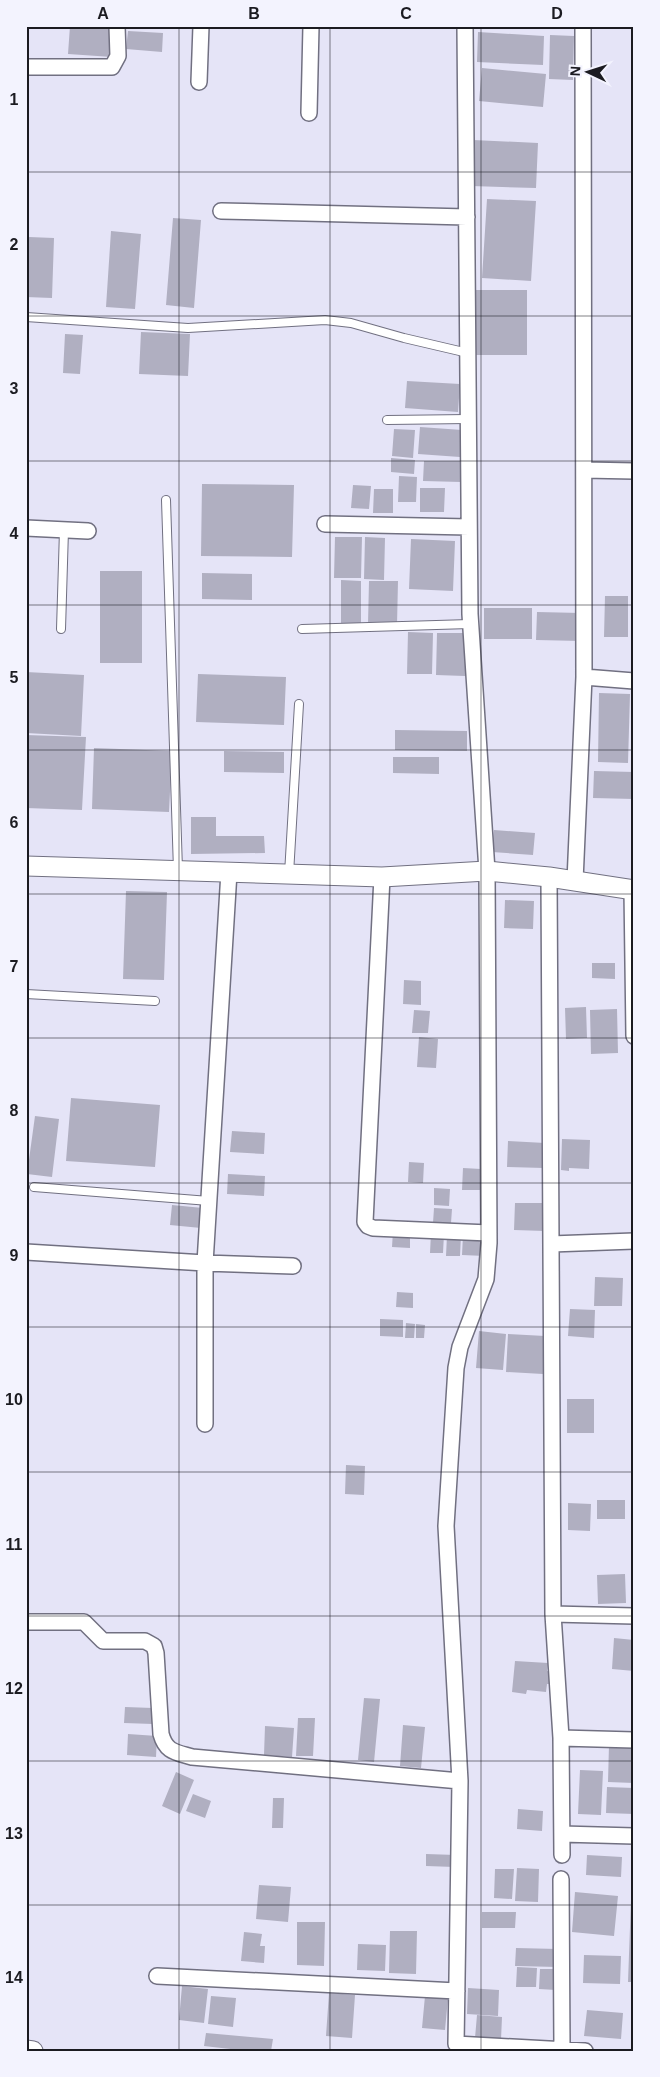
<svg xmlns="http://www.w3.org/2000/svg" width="660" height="2077" font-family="Arial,sans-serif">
  <rect width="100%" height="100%" fill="#e5e4f7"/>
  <path fill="#b0afc1" d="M70 26H113L112 57 68 54Z
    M128 31 163 33 162 52 126 49Z
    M478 32 544 36 543 65 477 62Z
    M550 35 574 36 573 80 549 79Z
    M482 68 546 74 543 107 479 101Z
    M473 140 538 143 536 188 471 186Z
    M487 199 536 201 531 281 482 278Z
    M173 218 201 220 194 308 166 305Z
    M111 231 141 234 135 309 106 307Z
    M29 237 54 238 52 298 26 297V267H28Z
    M476 290H527V355H475Z
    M141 332 190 334 188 376 139 374Z
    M65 334 83 335 80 374 63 373Z
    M407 381 460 384 458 412 405 408Z
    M420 427 462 430 460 457 418 454Z
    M394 429 415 430 413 458 392 456Z
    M391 458 415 460 414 474 391 472Z
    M424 461H461V482L423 481Z
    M399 476 417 477 416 502H398Z
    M202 484 294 485 292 557 201 556Z
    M353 485 371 486 369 509 351 508Z
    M420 488H445L444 512H420Z
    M374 489H393V513H373Z
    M335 537H362L361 578H334Z
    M365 537 385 538 384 580 364 579Z
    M411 539 455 541 453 591 409 589Z
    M100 571H142V663H100Z
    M202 573 252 574V600L202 599Z
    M341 580 361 581V625H341Z
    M369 581H398L397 625 368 624Z
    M605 596H628V637H604Z
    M484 608H532V639H484Z
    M537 612 581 613V641L536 640Z
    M408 632 433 633 432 674H407Z
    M437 633H466L465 676 436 675Z
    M26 672 84 675 81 736 26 733Z
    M198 674 286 677 284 725 196 722Z
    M599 693 630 694 628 763 598 762Z
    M395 730 467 731V751L395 750Z
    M26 735 86 737 82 810 26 808Z
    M94 748 172 751 169 812 92 809Z
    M224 751 284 752V773L224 772Z
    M393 757H439V774L393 773Z
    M594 771 634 772V799L593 798Z
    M191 817H216V836H264L265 853 191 854Z
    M494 830 535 833 533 855 492 852Z
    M126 891 167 892 164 980 123 979Z
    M505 900 534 901 533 929 504 928Z
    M592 963H615V979L592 978Z
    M404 980 421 981V1005L403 1004Z
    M586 1007 587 1038 566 1039 565 1008Z
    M617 1009 618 1053 591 1054 590 1010Z
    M414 1010 430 1011 428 1033H412Z
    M419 1037 438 1039 436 1068 417 1067Z
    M71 1098 160 1105 155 1167 66 1161Z
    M35 1116 59 1119 52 1177 27 1174Z
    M232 1131 265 1133 264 1154 230 1152Z
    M562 1139 590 1140 589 1169 569 1168V1171L561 1170Z
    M508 1141 545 1143 544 1168 507 1167Z
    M409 1162 424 1163 423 1183 408 1182Z
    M463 1168 481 1169V1190H462Z
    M228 1174 265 1176 264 1196 227 1194Z
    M434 1188 450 1189 449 1206 434 1205Z
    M515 1203H545V1231L514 1230Z
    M172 1205 203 1208 201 1228 170 1225Z
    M434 1208 452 1209 451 1223H433Z
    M393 1231H410V1248L392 1247Z
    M431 1233 444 1234 443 1253H430Z
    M447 1235H461L460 1256H446Z
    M463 1235 486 1236 485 1256 462 1255Z
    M595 1277 623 1278 622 1306H594Z
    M397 1292 413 1293V1308L396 1307Z
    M570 1309 595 1310 594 1338 568 1336Z
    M380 1319 403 1320V1337L380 1336Z
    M406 1323 415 1324 414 1338H405Z
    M416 1324 425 1325 424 1338H416Z
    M479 1331 506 1334 503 1370 476 1368Z
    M508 1334 545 1336 543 1374 506 1372Z
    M567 1399H594V1433H567Z
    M346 1465 365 1466 364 1495 345 1494Z
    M597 1500H625V1519H597Z
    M568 1503 591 1504 590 1531 568 1530Z
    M625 1574 626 1603 598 1604 597 1575Z
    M614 1638 634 1640V1671L612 1669Z
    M515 1661 548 1663 547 1671 555 1672 554 1684H547L546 1692 527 1690 526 1694 512 1692Z
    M364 1698 380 1699 374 1762 358 1760Z
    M125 1707 153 1708V1724L124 1723Z
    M298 1718H315L313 1756H296Z
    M403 1725 425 1727 421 1768 400 1766Z
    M265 1726 294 1728 292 1757 264 1755Z
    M128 1734 157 1736 156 1757 127 1755Z
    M609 1745 634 1746V1783L608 1782Z
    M580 1770 603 1771 601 1815 578 1814Z
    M176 1772 194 1780 180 1814 162 1806Z
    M607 1787 634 1788V1814L606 1813Z
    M193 1794 211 1801 205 1818 186 1811Z
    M273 1798H284L283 1828H272Z
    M518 1809 543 1811 542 1831 517 1829Z
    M426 1854 456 1855 455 1867 426 1866Z
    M587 1855 622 1857 621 1877 586 1875Z
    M517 1868 539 1869 538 1902 515 1901Z
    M495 1869H514L512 1899 494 1898Z
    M632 1872H634V1982H628Z
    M259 1885 291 1887 288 1922 256 1919Z
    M575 1892 618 1896 614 1936 572 1932Z
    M482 1912H516L515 1928H482Z
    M297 1922H325L324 1966 297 1965Z
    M390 1931H417L416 1974 389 1973Z
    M244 1932 262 1934 260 1946H265L264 1963 241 1961Z
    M358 1944 386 1945 385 1971 357 1970Z
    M516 1948 558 1949V1967L515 1966Z
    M584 1955 621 1956 620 1984 583 1983Z
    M517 1967 537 1968 536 1987H516Z
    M540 1969H557L556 1990 539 1989Z
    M182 1986 208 1989 204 2023 179 2020Z
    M468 1988 499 1990 498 2016 467 2014Z
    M329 1993 355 1995 352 2038 326 2036Z
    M211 1996 236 1998 233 2027 208 2024Z
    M425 1996 448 1998 445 2030 422 2028Z
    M587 2010 623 2013 621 2039 584 2036Z
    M477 2015 502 2017 501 2040 475 2038Z
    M206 2033 273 2039 271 2051H248L204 2046Z"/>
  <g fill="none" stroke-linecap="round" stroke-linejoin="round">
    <defs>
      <path id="service" d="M26 317 188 328 325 320 351 323 404 338 468 353
        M387 420 468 419
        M166 500 178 870
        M61 629 64 530
        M302 629 470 624
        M289 874 299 704
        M26 994 155 1001
        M34 1187 209 1201"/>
      <path id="minor" d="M465 26 470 614 487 871 489 1243 486 1279 460 1347 456 1368 446 1526 460 1781 456 2044 585 2051
        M26 67H112L118 56 117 26
        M199 82 201 26
        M309 113 311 26
        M221 211 467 217
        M584 470 634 471
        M325 524 469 527
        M26 528 88 531
        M584 677 634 681
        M382 877 365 1222 368 1226 373 1228 489 1233
        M549 877 553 1614 561 1738 562 1855
        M575 881 584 677 583 26
        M632 890 634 1036
        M551 1244 634 1241
        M26 1252 205 1263 229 872
        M205 1424V1263L293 1266
        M553 1614 634 1616
        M26 1622H84L103 1641H145L154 1646 156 1653 161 1734C166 1752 175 1752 192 1757L460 1781
        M561 1738 634 1740
        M562 1834 634 1836
        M561 1879 562 2048
        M157 1976 457 1991"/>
      <path id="tertiary" d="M26 866 382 877 487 871 549 877 634 890
        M26 2050 33 2051"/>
    </defs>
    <use href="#service" stroke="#717081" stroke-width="10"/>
    <use href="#minor" stroke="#717081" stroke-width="18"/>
    <use href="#tertiary" stroke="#717081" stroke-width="21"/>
    <use href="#service" stroke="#fff" stroke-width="8"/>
    <use href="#minor" stroke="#fff" stroke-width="15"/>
    <use href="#tertiary" stroke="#fff" stroke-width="19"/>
  </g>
  <path fill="none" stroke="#1b1b21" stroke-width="1" stroke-opacity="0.55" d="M179 26V2051M330 26V2051M481 26V2051M26 172H634M26 316H634M26 461H634M26 605H634M26 750H634M26 894H634M26 1038H634M26 1183H634M26 1327H634M26 1472H634M26 1616H634M26 1761H634M26 1905H634"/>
  <rect width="660" height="2077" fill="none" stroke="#f3f3fe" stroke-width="55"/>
  <g transform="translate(588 72) rotate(274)" stroke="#f3f3fe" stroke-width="4" paint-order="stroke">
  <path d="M0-4L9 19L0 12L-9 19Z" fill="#1b1b21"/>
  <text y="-8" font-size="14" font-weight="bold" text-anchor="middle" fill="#1b1b21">N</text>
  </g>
  <rect x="28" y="28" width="604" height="2022" fill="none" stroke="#1b1b21" stroke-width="2"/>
  <g font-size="16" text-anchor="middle" font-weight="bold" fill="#1b1b21">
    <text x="103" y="19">A</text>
    <text x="254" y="19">B</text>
    <text x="406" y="19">C</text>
    <text x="557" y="19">D</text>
    <text x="14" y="105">1</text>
    <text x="14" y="250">2</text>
    <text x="14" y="394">3</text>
    <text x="14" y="539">4</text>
    <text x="14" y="683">5</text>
    <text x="14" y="828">6</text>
    <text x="14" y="972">7</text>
    <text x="14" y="1116">8</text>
    <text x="14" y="1261">9</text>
    <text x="14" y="1405">10</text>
    <text x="14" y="1550">11</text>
    <text x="14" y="1694">12</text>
    <text x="14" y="1839">13</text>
    <text x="14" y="1983">14</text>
  </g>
</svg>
